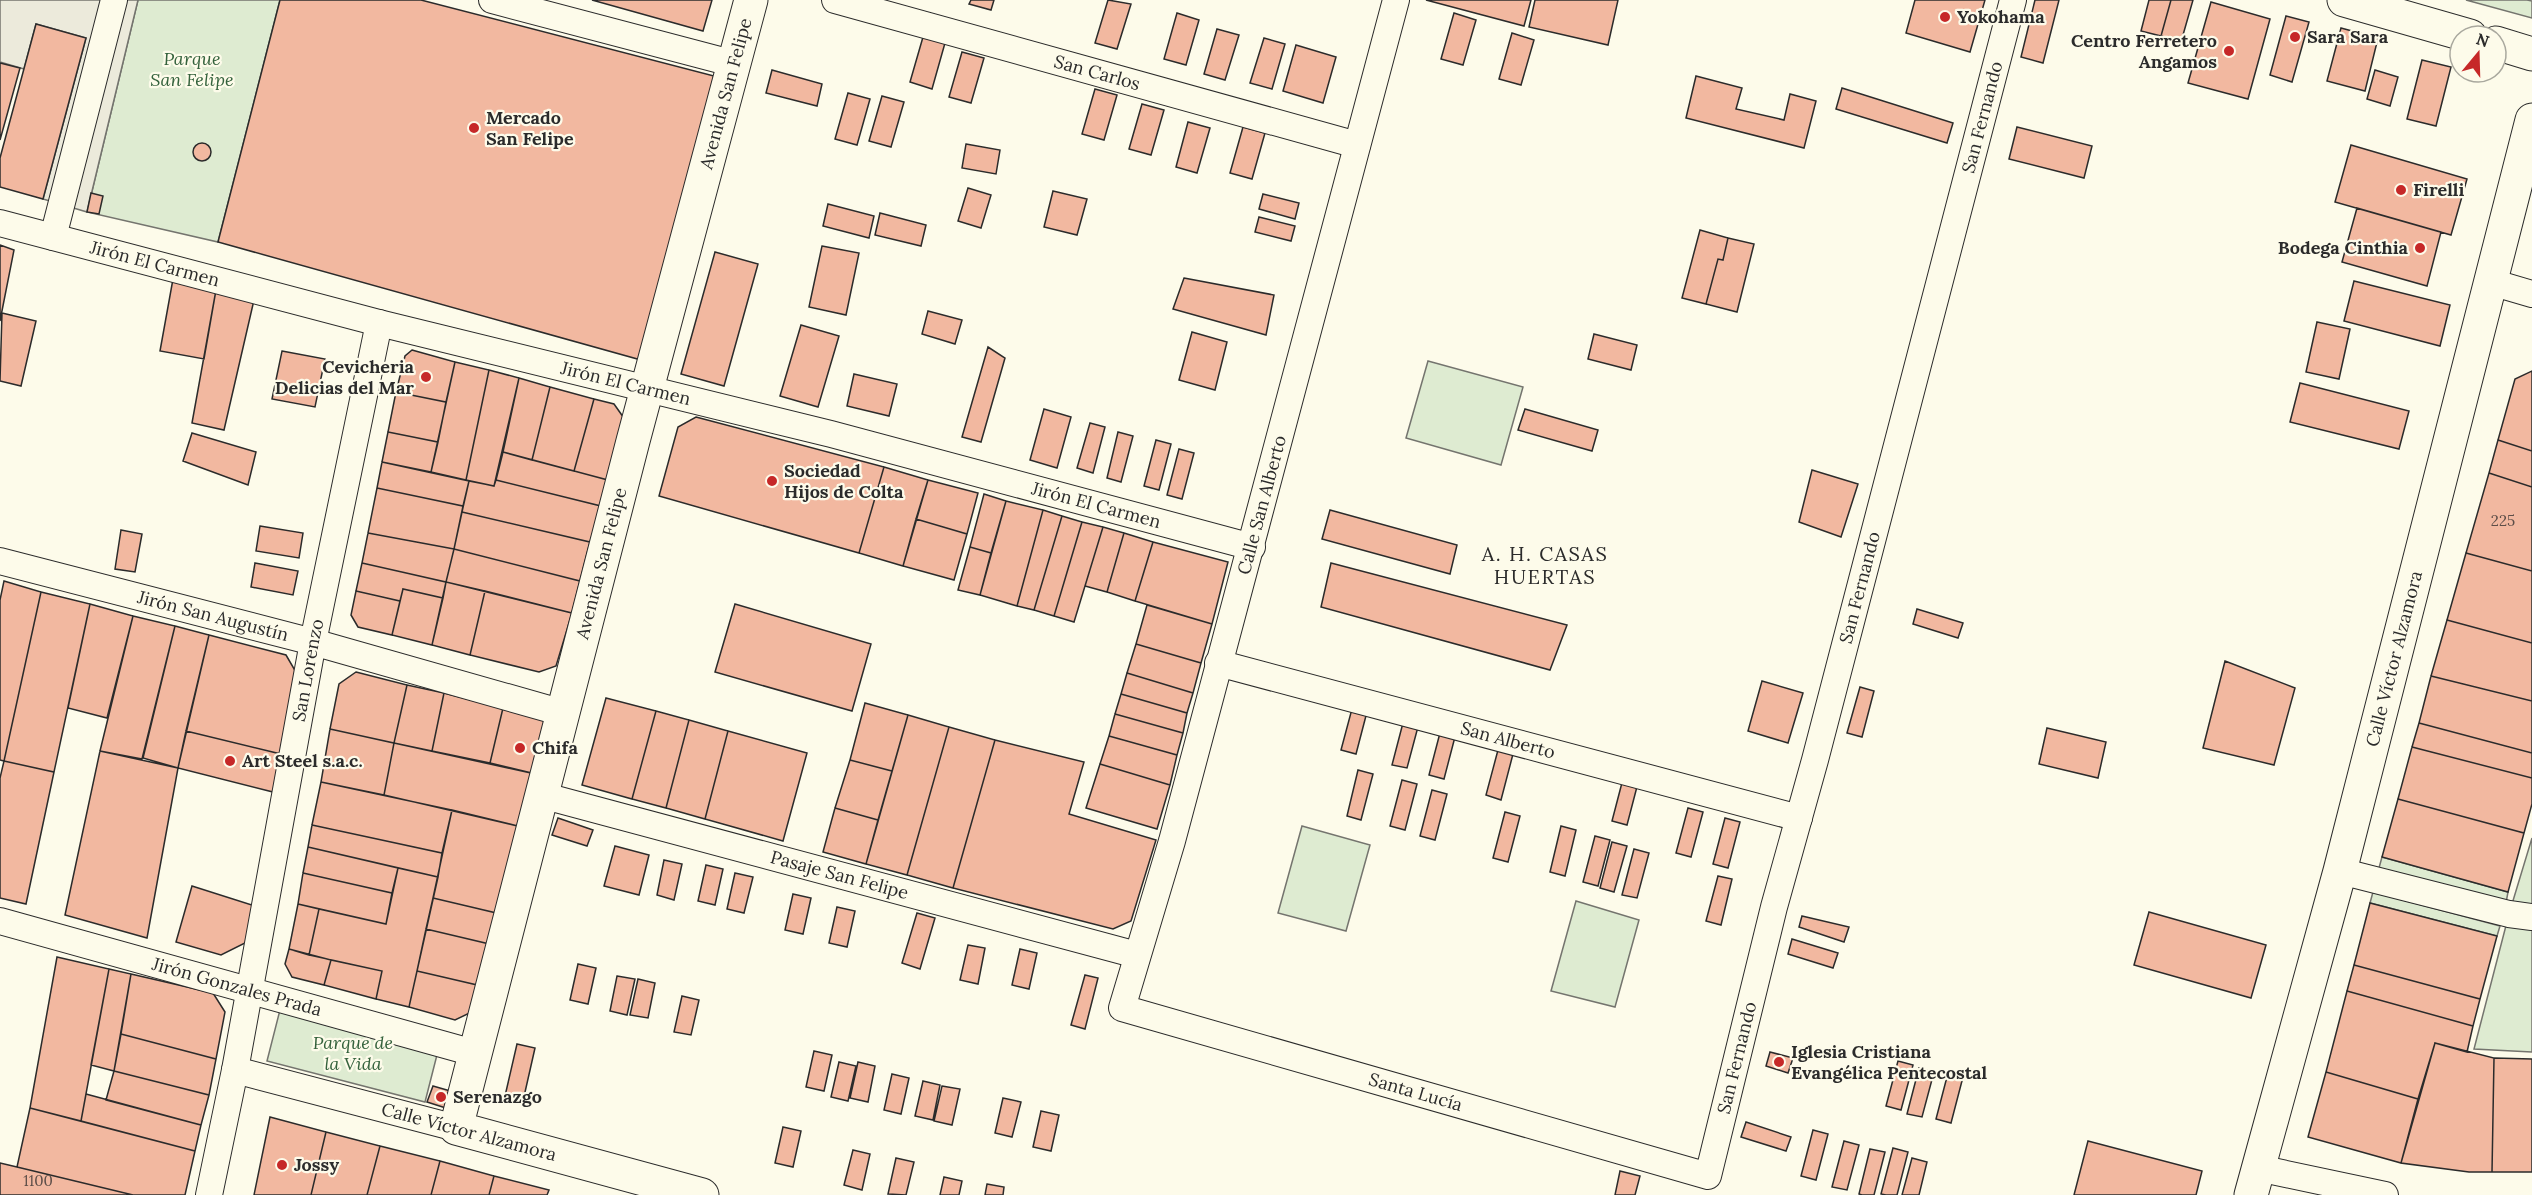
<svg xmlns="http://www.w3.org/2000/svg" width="2532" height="1195" font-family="Lora,serif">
  <rect width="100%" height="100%" fill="#fdfbea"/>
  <path fill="#deebd1" stroke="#74746e" stroke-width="1.5" d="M138 0H280L218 242 87 212Z
    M2466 0H2527L2532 1V18Z
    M1428 361 1523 387 1501 465 1406 438Z
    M1302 826 1370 845 1346 931 1278 913Z
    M2532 838V1052L2474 1049 2509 914Z
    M2382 857 2508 892 2506 903 2379 868Z
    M2373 892 2500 926 2497 936 2370 903Z
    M1576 901 1639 920 1615 1007 1551 991Z
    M281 1006 439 1047 425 1102 267 1061Z"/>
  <path fill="#eceadb" stroke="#74746e" stroke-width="1.5" d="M0 0H138L87 212 43 199 86 38 36 24 24 69 0 62Z"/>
  <path fill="#f2b8a0" stroke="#2b2b2b" stroke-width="1.5" d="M280 0H421L714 76 641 360 218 242Z
    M592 0H712L703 31Z
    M971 0H994L991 10 969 4Z
    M1108 0 1131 4 1117 49 1095 43Z
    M1426 0H1531L1524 26Z
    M1535 0H1618L1608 45 1529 27Z
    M1915 0H1985L1970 52 1906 33Z
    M2035 0H2059L2043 63 2021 57Z
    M2149 0H2171L2161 36 2141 31Z
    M2171 0H2193L2181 42 2161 36Z
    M2211 2 2270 19 2248 99 2188 83Z
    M1177 13 1199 20 1186 65 1164 59Z
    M1454 13 1476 20 1463 65 1441 59Z
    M2286 16 2309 22 2292 82 2270 75Z
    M36 24 86 38 43 199 0 187V158Z
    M2341 28 2378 38 2365 91 2327 81Z
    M1217 29 1239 35 1225 80 1204 74Z
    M1512 33 1534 40 1521 85 1499 79Z
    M923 37 945 43 932 89 910 82Z
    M1264 38 1285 44 1272 89 1250 83Z
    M1296 45 1336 57 1323 103 1283 91Z
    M962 52 984 58 971 103 949 97Z
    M2422 60 2451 67 2436 126 2407 119Z
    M0 63 20 68 0 140Z
    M772 70 822 84 817 106 766 93Z
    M2375 70 2398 77 2390 106 2367 99Z
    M1696 76 1742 88 1736 109 1784 120 1790 94 1816 101 1804 148 1686 118Z
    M1842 88 1953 123 1947 143 1836 109Z
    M1095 89 1117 95 1104 140 1082 134Z
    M848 93 870 99 857 145 835 139Z
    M882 96 904 102 891 147 869 141Z
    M1142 104 1164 110 1151 155 1129 149Z
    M1188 122 1210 128 1197 173 1176 167Z
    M1243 127 1265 133 1252 179 1230 173Z
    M2017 127 2092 146 2084 178 2009 159Z
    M193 152a9 9 0 1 1 18 0a9 9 0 1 1-18 0Z
    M966 144 1000 150 996 174 962 168Z
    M2351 145 2467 179 2451 235 2335 202Z
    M968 188 991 195 981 228 958 221Z
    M1053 191 1087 199 1077 235 1044 227Z
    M91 193 103 196 99 214 87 212Z
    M1263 194 1299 203 1295 219 1259 209Z
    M828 204 874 216 869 238 823 226Z
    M2357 208 2441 232 2427 286 2342 262Z
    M880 213 926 225 921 246 875 235Z
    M1259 217 1295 226 1291 241 1255 232Z
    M1700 230 1728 238 1723 260 1718 259 1706 304 1682 298Z
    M1728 238 1754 244 1737 312 1706 304 1718 259 1723 260Z
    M0 245 14 250 0 321Z
    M822 246 859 253 846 315 809 307Z
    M715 252 758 264 724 386 681 374Z
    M1184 278 1274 295 1266 335 1173 309Z
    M173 279 216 290 204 359 160 351Z
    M2354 281 2450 305 2440 346 2344 321Z
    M216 290 254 300 224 430 192 423Z
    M928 311 962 320 955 344 922 334Z
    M2 313 36 321 21 386 0 381Z
    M2317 322 2350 329 2339 379 2306 372Z
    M801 325 839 336 818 407 780 396Z
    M1192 332 1227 342 1215 390 1179 380Z
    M1594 334 1637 345 1631 370 1588 359Z
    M988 347 1005 358 981 442 962 437Z
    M412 350 455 362 446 402 396 392 405 356Z
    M282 351 325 359 315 407 272 399Z
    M455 362 489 370 466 480 431 472Z
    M489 370 519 378 494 486 466 480Z
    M2532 371V451L2498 440 2515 379Z
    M854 374 897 384 889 416 847 406Z
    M519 378 550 387 532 460 503 452Z
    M2300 383 2409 411 2399 449 2290 422Z
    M550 387 594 399 574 471 532 460Z
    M396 392 446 402 438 442 388 432Z
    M594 399 614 404 626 421 608 480 574 471Z
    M1044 409 1071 417 1057 468 1030 460Z
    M1525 409 1598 430 1592 451 1518 430Z
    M696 417 884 467 859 553 659 496 678 427Z
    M1090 423 1105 427 1093 473 1077 468Z
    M388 432 438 442 431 472 382 462Z
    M1118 432 1133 436 1121 482 1107 478Z
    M192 433 256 452 248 485 183 461Z
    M1156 440 1171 444 1159 490 1144 486Z
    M2498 440 2532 451V487L2489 473Z
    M1179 449 1194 453 1182 499 1167 495Z
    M503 452 608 480 601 506 496 480Z
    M382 462 469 481 463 506 377 488Z
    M884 467 928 480 903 566 859 553Z
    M1812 470 1858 484 1841 537 1799 522Z
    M2489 473 2532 487V571L2466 553Z
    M496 480 601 506 590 542 462 512 469 481 494 486Z
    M928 480 978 493 967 534 916 519Z
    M377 488 463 506 454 549 368 533Z
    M984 494 1006 501 991 553 970 547Z
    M1006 501 1043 510 1017 606 980 595Z
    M1043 510 1062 516 1034 610 1017 606Z
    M1330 510 1457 545 1450 574 1322 539Z
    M462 512 590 542 580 581 454 549Z
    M1062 516 1082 522 1054 616 1034 610Z
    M916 519 967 534 954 580 903 566Z
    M1082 522 1103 527 1074 622 1054 616Z
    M260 526 303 533 299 558 256 551Z
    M1103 527 1124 533 1107 592 1085 586Z
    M121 530 142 534 135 572 115 569Z
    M368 533 454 549 446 582 362 563Z
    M1124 533 1153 542 1135 601 1107 592Z
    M1153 542 1228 562 1212 624 1135 601Z
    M970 547 991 553 980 595 958 590Z
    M454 549 580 581 572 613 446 582Z
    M2466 553 2532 571V643L2447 620Z
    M255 563 298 571 293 595 251 587Z
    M362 563 446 582 443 598 403 589 400 601 356 591Z
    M1331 563 1567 625 1550 670 1321 607Z
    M4 581 41 592 4 761 0 760V600Z
    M446 582 485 591 470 655 432 645Z
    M403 589 443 598 432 645 392 635Z
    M356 591 400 601 392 635 358 627 351 615Z
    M485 591 572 613 556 666 539 672 470 655Z
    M41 592 90 604 54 772 4 761Z
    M90 604 133 616 107 718 68 708Z
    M735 604 871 644 852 711 715 672Z
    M1147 605 1212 624 1201 663 1136 644Z
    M1917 609 1963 623 1958 638 1913 624Z
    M133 616 175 626 142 759 100 751Z
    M2447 620 2532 643V701L2431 676Z
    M175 626 209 635 178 768 143 758Z
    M209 635 286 655 300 679 281 754 186 731Z
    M1136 644 1201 663 1193 693 1127 673Z
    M2225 661 2295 688 2274 765 2203 748Z
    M356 672 407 685 394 743 330 729 339 684Z
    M1127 673 1193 693 1187 713 1121 694Z
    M2431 676 2532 701V753L2419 723Z
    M1762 681 1803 693 1788 743 1748 731Z
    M407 685 444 693 432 751 394 743Z
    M1860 687 1874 691 1862 737 1847 733Z
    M444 693 503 708 490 763 432 751Z
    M1121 694 1187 713 1183 733 1115 714Z
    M606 698 656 711 632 799 582 785Z
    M865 703 908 715 892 771 850 760Z
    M1353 705 1368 708 1356 754 1341 750Z
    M503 708 544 718 540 775 490 763Z
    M656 711 689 720 666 808 632 799Z
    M1115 714 1183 733 1177 755 1109 736Z
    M908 715 949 727 907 875 866 864Z
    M1404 719 1419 723 1407 768 1392 765Z
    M689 720 728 731 705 819 666 808Z
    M2419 723 2532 753V778L2412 747Z
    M949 727 995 740 953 888 907 875Z
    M2047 728 2106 742 2098 778 2039 764Z
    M330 729 394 743 384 795 321 782Z
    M1441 729 1456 733 1444 779 1429 775Z
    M186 731 281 754 273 792 178 768Z
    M728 731 807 753 783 841 705 819Z
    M1109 736 1177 755 1170 785 1100 764Z
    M995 740 1084 762 1069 814 1156 840 1131 921 1113 929 953 888Z
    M394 743 540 775 526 828 384 795Z
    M2412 747 2532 778V804L2524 833 2398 799Z
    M1498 750 1513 754 1501 800 1486 795Z
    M100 751 178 768 147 938 65 915Z
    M850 760 892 771 878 820 835 808Z
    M4 761 54 772 26 904 0 898V778Z
    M1100 764 1170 785 1157 829 1086 808Z
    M1358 770 1373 774 1361 820 1347 816Z
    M1624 775 1639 779 1627 825 1612 821Z
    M1402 780 1417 784 1405 830 1390 826Z
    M321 782 452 810 442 853 312 825Z
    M1432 790 1447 794 1435 840 1420 836Z
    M2398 799 2524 833 2508 892 2382 857Z
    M835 808 878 820 866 864 823 852Z
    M1688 808 1703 812 1691 857 1676 853Z
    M452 810 526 828 505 915 433 898Z
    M1505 812 1520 816 1508 862 1493 858Z
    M558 818 593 830 587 846 552 835Z
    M1725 818 1740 822 1728 868 1713 864Z
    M312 825 442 853 438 877 308 847Z
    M1561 826 1576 830 1565 876 1550 872Z
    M1595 836 1610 840 1598 886 1583 882Z
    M1612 842 1627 846 1614 892 1600 888Z
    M615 846 649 855 639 895 604 886Z
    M308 847 398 868 392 893 303 873Z
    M1634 849 1649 853 1637 898 1622 895Z
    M664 860 682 864 674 900 657 895Z
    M706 865 723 869 715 905 698 901Z
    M398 868 438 877 409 1007 376 999 382 971 309 955 319 909 386 924Z
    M303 873 392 893 386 924 298 904Z
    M735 873 753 877 744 913 727 909Z
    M1718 876 1732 879 1721 925 1706 921Z
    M192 886 255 906 251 940 221 955 176 942Z
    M793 894 811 898 803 934 785 930Z
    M433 898 505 915 498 946 426 929Z
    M2370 903 2497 936 2480 999 2354 965Z
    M298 904 319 909 309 955 289 949Z
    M837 907 855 911 847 947 829 943Z
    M2149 912 2266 945 2251 998 2134 965Z
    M917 913 935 918 920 969 902 963Z
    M1802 916 1849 927 1844 942 1799 927Z
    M426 929 498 946 486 987 417 971Z
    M1792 939 1838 953 1833 968 1788 954Z
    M968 945 985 948 978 984 960 980Z
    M289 949 331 960 324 985 292 977 285 964Z
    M1020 949 1037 953 1029 989 1012 985Z
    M57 957 109 969 81 1121 30 1108Z
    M331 960 382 971 376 999 324 985Z
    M578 964 596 968 588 1004 570 1000Z
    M2354 965 2480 999 2473 1026 2347 991Z
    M109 969 131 974 114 1071 91 1065Z
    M417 971 486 987 482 1007 455 1020 409 1007Z
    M131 974 213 993 225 1012 216 1059 121 1034Z
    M1085 975 1098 978 1085 1029 1071 1025Z
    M617 976 635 979 627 1015 610 1011Z
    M638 979 655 983 648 1018 630 1015Z
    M2347 991 2473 1026 2467 1052 2435 1043 2418 1099 2326 1072Z
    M682 996 699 1000 691 1035 674 1032Z
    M121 1034 216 1059 209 1095 114 1071Z
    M2435 1043 2494 1058 2492 1172H2469L2401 1163Z
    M517 1044 535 1048 523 1101 505 1096Z
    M814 1051 832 1055 824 1091 806 1087Z
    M1770 1052 1793 1058 1788 1073 1766 1066Z
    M2494 1058 2532 1059V1172H2492Z
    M1898 1061 1913 1065 1901 1110 1886 1106Z
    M839 1062 856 1066 848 1101 831 1097Z
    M858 1062 875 1066 868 1102 850 1098Z
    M1919 1068 1934 1072 1922 1117 1907 1114Z
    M114 1071 209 1095 201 1125 106 1100Z
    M2326 1072 2418 1099 2401 1163 2308 1137Z
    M1948 1073 1963 1077 1951 1123 1936 1119Z
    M892 1074 909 1078 901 1114 884 1110Z
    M923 1081 940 1085 933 1120 915 1116Z
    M433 1086 454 1092 449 1109 427 1102Z
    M942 1086 960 1089 952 1125 934 1121Z
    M86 1094 201 1125 195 1151 81 1121Z
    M1003 1098 1021 1102 1012 1137 995 1133Z
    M30 1108 195 1151 185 1195H133L17 1167Z
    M1041 1111 1059 1115 1051 1151 1033 1147Z
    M270 1117 326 1132 311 1195H254Z
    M1746 1122 1791 1137 1786 1151 1741 1137Z
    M783 1127 801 1131 793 1167 775 1163Z
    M1813 1130 1828 1134 1816 1180 1801 1176Z
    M326 1132 380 1146 367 1195H311Z
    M1844 1141 1859 1145 1847 1190 1832 1187Z
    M2088 1141 2202 1171 2196 1195H2074Z
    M380 1146 440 1161 431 1195H367Z
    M1893 1148 1908 1152 1897 1195H1886L1881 1194Z
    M1870 1149 1885 1152 1874 1195H1862L1859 1194Z
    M853 1150 870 1154 862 1190 844 1185Z
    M896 1158 914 1162 906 1195 888 1194Z
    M1912 1158 1927 1162 1919 1195H1902Z
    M440 1161 494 1176 489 1195H431Z
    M0 1163 17 1167 133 1195H0Z
    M1620 1171 1640 1176 1635 1195H1615Z
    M494 1176 549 1190 547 1195H489Z
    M944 1177 962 1181 959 1195H940Z
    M987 1184 1004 1187 1003 1195H985Z"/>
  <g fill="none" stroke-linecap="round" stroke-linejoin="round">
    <defs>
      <g id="street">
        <path d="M492 0 735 64"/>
        <path id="s1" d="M835 0 1357 145"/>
        <path id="s2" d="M1396 0 1172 841 1122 1008 1708 1176 1774 907 1815 760 2013 0"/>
        <path id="s3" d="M0 223 379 323 831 434 1252 547"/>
        <path d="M53 237 114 0"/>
        <path d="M2491 282 2532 294"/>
        <path id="s4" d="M0 561 313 642 563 713"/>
        <path id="s5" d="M1218 663 1799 818"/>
        <path id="s6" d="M541 795 1137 955"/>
        <path d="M2340 871 2509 914 2532 917"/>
        <path id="s7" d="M0 921 474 1053"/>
        <path d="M235 1070 456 1128"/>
        <path d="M2258 1168 2385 1195"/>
        <path id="s8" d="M209 1195 235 1070 313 642 379 323"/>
      </g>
      <g id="secondary">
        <path id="s9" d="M702 1195 456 1128 633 441 751 0"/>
        <path id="s10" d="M2251 1195 2340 871 2532 120"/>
      </g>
      <path id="primary" d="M2344 0 2470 36
        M2496 43 2532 54"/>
    </defs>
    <use href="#street" stroke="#2b2b2b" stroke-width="28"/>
    <use href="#secondary" stroke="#2b2b2b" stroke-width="35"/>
    <use href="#primary" stroke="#2b2b2b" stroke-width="35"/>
    <use href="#street" stroke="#fdfbea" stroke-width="26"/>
    <use href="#secondary" stroke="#fdfbea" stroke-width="33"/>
    <use href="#primary" stroke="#fdfbea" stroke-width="33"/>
  </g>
  <g fill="#c62828" stroke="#fdfbea" stroke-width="2">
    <circle cx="1945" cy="17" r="6"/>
    <circle cx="2295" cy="37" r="6"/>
    <circle cx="2229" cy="51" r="6"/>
    <circle cx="474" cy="128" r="6"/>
    <circle cx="2401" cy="190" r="6"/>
    <circle cx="2420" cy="248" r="6"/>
    <circle cx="426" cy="377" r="6"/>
    <circle cx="772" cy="481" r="6"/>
    <circle cx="520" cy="748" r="6"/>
    <circle cx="230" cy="761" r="6"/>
    <circle cx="1779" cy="1062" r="6"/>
    <circle cx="441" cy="1097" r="6"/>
    <circle cx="282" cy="1165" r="6"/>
  </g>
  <g text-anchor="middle" stroke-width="4.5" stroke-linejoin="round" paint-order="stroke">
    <g font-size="15" fill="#5d4e48">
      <text x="2503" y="526">225</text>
      <text x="38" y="1186">1100</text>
    </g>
    <g font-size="18" font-weight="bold" fill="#2b2b2b" stroke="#fdfbea" text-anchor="start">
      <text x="1957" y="23">Yokohama</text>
      <text x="2307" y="43">Sara Sara</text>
      <text x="2217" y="47" text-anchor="end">Centro Ferretero<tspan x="2217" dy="21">Angamos</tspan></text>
      <text x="486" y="124">Mercado<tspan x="486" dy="21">San Felipe</tspan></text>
      <text x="2413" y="196">Firelli</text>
      <text x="2408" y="254" text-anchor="end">Bodega Cinthia</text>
      <text x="414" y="373" text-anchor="end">Cevicheria<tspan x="414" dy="21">Delicias del Mar</tspan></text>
      <text x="784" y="477">Sociedad<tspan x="784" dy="21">Hijos de Colta</tspan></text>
      <text x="532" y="754">Chifa</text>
      <text x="242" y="767">Art Steel s.a.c.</text>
      <text x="1791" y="1058">Iglesia Cristiana<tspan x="1791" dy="21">Evangélica Pentecostal</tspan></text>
      <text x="453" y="1103">Serenazgo</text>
      <text x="294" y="1171">Jossy</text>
    </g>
    <g font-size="18" font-style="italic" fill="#34623c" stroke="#fdfbea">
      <text x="192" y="65">Parque<tspan x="192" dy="21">San Felipe</tspan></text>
      <text x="353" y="1049">Parque de<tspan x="353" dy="21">la Vida</tspan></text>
    </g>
    <g font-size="18" fill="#2b2b2b" stroke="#fdfbea">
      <text dy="6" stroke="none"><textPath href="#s1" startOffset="272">San Carlos</textPath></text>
      <text dy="6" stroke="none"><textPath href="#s9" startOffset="1324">Avenida San Felipe</textPath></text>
      <text dy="6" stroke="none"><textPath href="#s2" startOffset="2748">San Fernando</textPath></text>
      <text dy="6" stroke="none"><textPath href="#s3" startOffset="160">Jirón El Carmen</textPath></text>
      <text dy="6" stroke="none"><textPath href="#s3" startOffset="646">Jirón El Carmen</textPath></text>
      <text dy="6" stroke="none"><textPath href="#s3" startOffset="1132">Jirón El Carmen</textPath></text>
      <text transform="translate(1262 505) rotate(-75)" y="6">Calle San Alberto</text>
      <text dy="6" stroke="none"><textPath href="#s9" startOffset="838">Avenida San Felipe</textPath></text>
      <text dy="6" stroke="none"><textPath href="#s2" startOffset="2262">San Fernando</textPath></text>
      <text dy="6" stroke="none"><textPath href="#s4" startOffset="220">Jirón San Augustín</textPath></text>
      <text dy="6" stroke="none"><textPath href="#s10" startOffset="555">Calle Víctor Alzamora</textPath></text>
      <text dy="6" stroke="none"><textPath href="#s8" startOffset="534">San Lorenzo</textPath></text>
      <text dy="6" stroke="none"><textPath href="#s5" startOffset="300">San Alberto</textPath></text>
      <text dy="6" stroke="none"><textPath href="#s6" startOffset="309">Pasaje San Felipe</textPath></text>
      <text dy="6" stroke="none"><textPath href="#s7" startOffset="246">Jirón Gonzales Prada</textPath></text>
      <text dy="6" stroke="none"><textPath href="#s2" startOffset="1776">San Fernando</textPath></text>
      <text dy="6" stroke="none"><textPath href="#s2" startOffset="1350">Santa Lucía</textPath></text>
      <text transform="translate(469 1132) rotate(15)" y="6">Calle Víctor Alzamora</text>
    </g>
    <g font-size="20" letter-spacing="1.5" fill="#2b2b2b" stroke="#fdfbea">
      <text x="1545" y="561">A. H. CASAS<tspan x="1545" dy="23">HUERTAS</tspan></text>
    </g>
  </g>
  <g transform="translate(2478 54) rotate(19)"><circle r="28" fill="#fdfbea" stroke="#a9a89e" stroke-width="1.5"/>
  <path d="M0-4.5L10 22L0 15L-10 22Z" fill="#c62828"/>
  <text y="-9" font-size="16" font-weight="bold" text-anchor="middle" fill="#2b2b2b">N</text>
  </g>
</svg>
